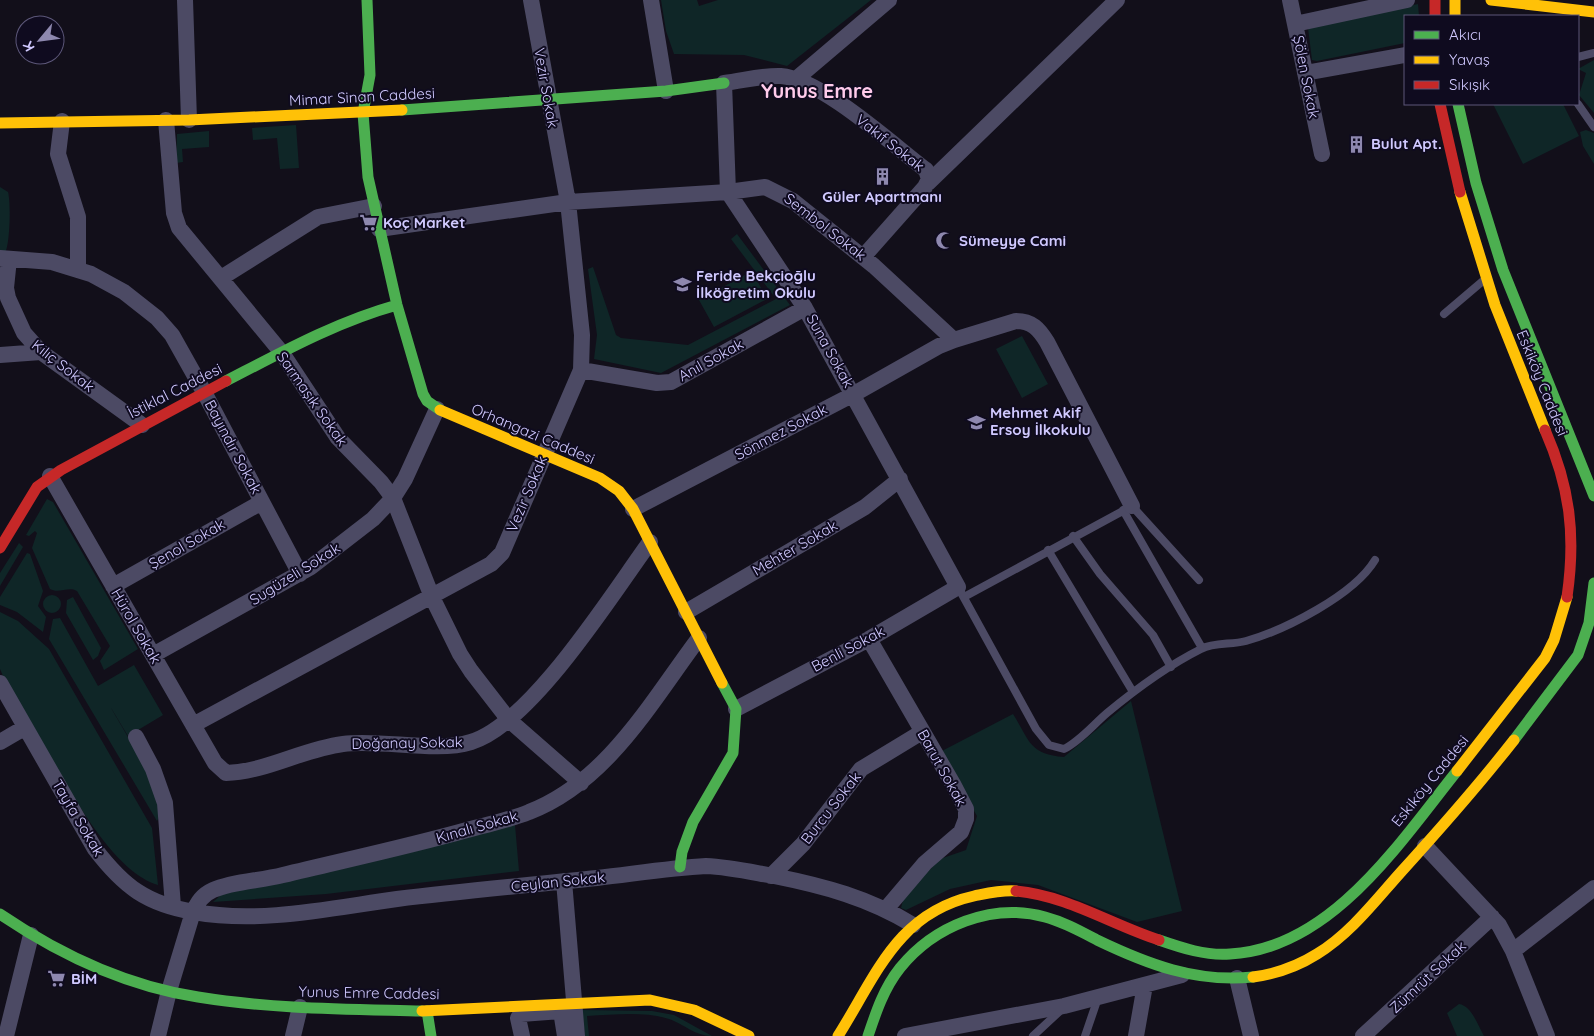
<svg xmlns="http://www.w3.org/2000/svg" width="1594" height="1036" font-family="Quicksand,sans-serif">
  <rect width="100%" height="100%" fill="#120f1a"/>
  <path fill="#0f2627" d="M661 0H697L699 6 718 0H871L787 66 744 55 674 54 666 31Z
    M1418 4 1419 16H1405V43L1317 61 1312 60 1308 28Z
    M1594 60V113L1579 95 1586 73 1578 69Z
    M1493 104H1563L1579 136 1523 164Z
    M296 125 299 168 280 169 277 138 253 140 252 128Z
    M1586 130 1594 133V164L1583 146 1580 132Z
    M209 131V147L182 149 183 162 176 163 177 134Z
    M0 187 8 192C11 202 10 245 5 253H0Z
    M737 234 790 305 661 373 594 359 597 335 588 269 593 267 616 335 621 338 688 345 776 299 731 239Z
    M752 271 767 299 714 327 699 300Z
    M1022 336 1048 384 1022 398 996 349Z
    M47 499 53 502 138 649 104 670 100 661 110 646 77 591C68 586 59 594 50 589L32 548 37 533 35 531 29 536 26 535Z
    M19 543 23 547 0 586V573Z
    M27 553 30 554 43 591 38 606 46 617 43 632 17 612 0 605V597Z
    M43 604a9 9 0 1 1 18 0a9 9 0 1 1-18 0Z
    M73 597 101 648 98 656 93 660 66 613 67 600Z
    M0 612 18 621 49 649 152 828 158 885C107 870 59 770 33 726 23 709 7 687 0 669 0 659 0 625 0 612Z
    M60 618 98 686 134 665 163 715 128 736 110 706C121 727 171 801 157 821L49 639 53 619Z
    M1131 701 1182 911 1137 922 1038 885 991 880 950 889 906 910 901 908 904 896 940 859 966 850 977 816 940 752 1013 714C1030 741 1029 754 1064 757Z
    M515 825 519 871 326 894 213 902 222 894Z
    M1459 1004C1472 1006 1478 1026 1484 1036H1457L1447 1013Z
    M582 1010 652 1011 674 1015 712 1036C695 1036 684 1024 669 1019 643 1011 614 1015 587 1016L589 1036H585Z"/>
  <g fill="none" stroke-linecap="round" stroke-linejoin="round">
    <path stroke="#4c4a64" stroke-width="8" d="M1578 57 1594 53
      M1578 104 1594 127
      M1444 314 1484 280
      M1123 510 1202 648
      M1073 536 1100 574 1153 635 1171 667
      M1048 550 1133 692
      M958 587 1036 729 1049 745 1064 749C1080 741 1093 725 1107 713 1136 689 1167 666 1201 649 1214 642 1231 645 1246 641 1285 630 1354 595 1375 560
      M964 597 1132 506 1199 580
      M1033 1036 1061 1010
      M1085 1036 1098 998"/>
    <path stroke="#4c4a64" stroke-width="16" d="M185 0 189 120
      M651 0 666 91
      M1290 0 1322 154
      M1295 24 1407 0
      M1305 73 1405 55
      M796 79 889 0
      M166 120 174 213 179 228 282 353 338 438 381 482 393 498 432 597 460 654 471 671 509 720 581 783
      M62 121 58 154 78 217V269
      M928 183 1117 0
      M379 229 568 202 728 192 765 187 793 201 874 266 954 340 1016 321C1032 321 1039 329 1047 342L1132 506
      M0 258 52 262 91 274 124 292 157 318 172 335 204 392 300 574
      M9 259 6 288 8 298 24 333 41 352 142 425
      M221 278 318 217 374 206
      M0 355 41 352
      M581 370 657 383 671 382 805 308
      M50 476 215 763 226 773C266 772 303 749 343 744 382 739 436 753 471 742 531 724 612 594 650 542
      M633 509 854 394 939 346 954 340
      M113 586 262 502
      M686 612 865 507 900 479
      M869 639 953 784 966 809V819L961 832 925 863 886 909
      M153 655 311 567 373 519 393 498 405 479 437 409
      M0 683 95 849C124 887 147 904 194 912 261 924 331 908 397 899 464 891 530 885 597 878 633 874 669 868 706 866 729 867 751 872 774 876 824 886 869 898 913 925
      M736 709 869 639 958 587 805 308 728 192 724 83C742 81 763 75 781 76 821 79 893 145 926 170L929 179 925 187 863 257
      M193 725 491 564 502 553 581 370 582 335 568 202 531 0
      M136 737 153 769 165 803 173 906
      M0 742 24 728
      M1425 846 1499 925 1513 951 1547 1036
      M771 876 803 844 861 769 922 732
      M564 881 577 1036
      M1513 951 1594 888
      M1237 978 1251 1036
      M6 1036 31 935
      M158 1036 169 991 193 912C198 902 202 895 213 890 234 881 260 881 283 875 345 860 406 847 467 830 488 824 510 820 529 812 607 782 651 702 699 638
      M293 1036 300 1007
      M522 1036 518 1018 521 1014 561 1011 565 1036
      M905 1036 1064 1006 1182 975
      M1136 1036 1145 985
      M1363 1036 1492 917"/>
    <path stroke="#4caf50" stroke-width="11" d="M367 0 370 75 363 113 368 177 397 305 423 394 427 401 440 410
      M1458 104 1476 183 1503 270 1594 496
      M402 110 666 91 724 83
      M226 381C282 352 336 322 397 305
      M1514 740 1578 655 1589 623 1594 583
      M680 867 682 852 693 822 733 753 736 709 722 683
      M0 914C59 954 127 986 198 997 272 1009 348 1009 422 1011
      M1159 940C1182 948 1206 956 1230 954 1331 949 1400 842 1457 771
      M427 1011 431 1036
      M868 1036C876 1012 884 988 900 968 934 926 992 902 1045 917 1064 922 1080 931 1097 940 1147 964 1196 983 1253 977"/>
    <path stroke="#ffc107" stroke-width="11" d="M1455 0V16
      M1491 0 1594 12
      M0 123 189 120 402 110
      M1460 192 1495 305 1545 430
      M440 410 600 478 619 491 633 509 722 683
      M1457 771 1545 658 1554 640 1567 597
      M1253 977C1275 974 1298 966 1317 954 1350 934 1375 901 1401 872 1440 829 1478 786 1514 740
      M422 1011 650 1000 694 1010 749 1036
      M838 1036C876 976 897 913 974 896 989 893 1001 890 1016 891"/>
    <path stroke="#c62828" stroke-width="11" d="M1435 0V16
      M1440 104 1460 192
      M1545 430C1570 487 1576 535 1567 597
      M0 548 37 487 61 470 226 381
      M1016 891C1068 896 1110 924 1159 940"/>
  </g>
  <defs>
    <symbol id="building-bare" viewBox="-9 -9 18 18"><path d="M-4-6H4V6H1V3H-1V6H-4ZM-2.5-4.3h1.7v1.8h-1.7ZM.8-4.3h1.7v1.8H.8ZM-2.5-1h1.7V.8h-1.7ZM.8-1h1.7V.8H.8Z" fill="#8e88af" stroke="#0f0b1f" stroke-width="2.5" paint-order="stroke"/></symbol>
    <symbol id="supermarket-bare" viewBox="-9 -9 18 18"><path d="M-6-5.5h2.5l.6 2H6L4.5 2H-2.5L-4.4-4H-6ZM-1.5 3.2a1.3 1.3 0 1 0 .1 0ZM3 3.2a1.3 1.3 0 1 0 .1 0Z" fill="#8e88af" stroke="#0f0b1f" stroke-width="2.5" paint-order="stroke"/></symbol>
    <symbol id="mosque-bare" viewBox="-9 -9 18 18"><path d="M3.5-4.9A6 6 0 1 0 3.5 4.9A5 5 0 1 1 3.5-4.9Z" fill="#8e88af" stroke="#0f0b1f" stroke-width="2.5" paint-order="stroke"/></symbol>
    <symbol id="school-bare" viewBox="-9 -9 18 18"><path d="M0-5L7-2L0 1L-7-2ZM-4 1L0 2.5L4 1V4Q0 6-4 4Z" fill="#8e88af" stroke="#0f0b1f" stroke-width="2.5" paint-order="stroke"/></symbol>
  </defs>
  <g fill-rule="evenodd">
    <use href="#building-bare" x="1344" y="132" width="25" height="25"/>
    <use href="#building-bare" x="870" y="164" width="25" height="25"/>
    <use href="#supermarket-bare" x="356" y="210" width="25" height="25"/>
    <use href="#mosque-bare" x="932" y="228" width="25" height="25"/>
    <use href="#school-bare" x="670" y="272" width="25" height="25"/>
    <use href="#school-bare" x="964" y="410" width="25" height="25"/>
    <use href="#supermarket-bare" x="44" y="966" width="25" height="25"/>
  </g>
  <g text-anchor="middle" stroke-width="4" stroke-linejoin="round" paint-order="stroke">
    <g font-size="15" fill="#d0c9ff" stroke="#0f0b1f">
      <text transform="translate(1306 77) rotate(79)" y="5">Şölen Sokak</text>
      <text transform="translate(546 88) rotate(80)" y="5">Vezir Sokak</text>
      <text transform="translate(362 97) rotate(-3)" y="5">Mimar Sinan Caddesi</text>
      <text transform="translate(890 143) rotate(38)" y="5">Vakıf Sokak</text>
      <text transform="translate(825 227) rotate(38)" y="5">Sembol Sokak</text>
      <text transform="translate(830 351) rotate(61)" y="5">Suna Sokak</text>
      <text transform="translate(711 360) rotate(-29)" y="5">Anıl Sokak</text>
      <text transform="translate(63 366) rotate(38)" y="5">Kılıç Sokak</text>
      <text transform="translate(1542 383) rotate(68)" y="5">Eskiköy Caddesi</text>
      <text transform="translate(175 391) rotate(-27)" y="5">İstiklal Caddesi</text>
      <text transform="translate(312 399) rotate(55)" y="5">Sarmaşık Sokak</text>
      <text transform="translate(781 432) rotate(-28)" y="5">Sönmez Sokak</text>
      <text transform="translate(533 434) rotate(23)" y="5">Orhangazi Caddesi</text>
      <text transform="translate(233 447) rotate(62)" y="5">Bayındır Sokak</text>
      <text transform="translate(527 494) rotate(-67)" y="5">Vezir Sokak</text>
      <text transform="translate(187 544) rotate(-30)" y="5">Şenol Sokak</text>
      <text transform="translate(795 548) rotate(-30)" y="5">Mehter Sokak</text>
      <text transform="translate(295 574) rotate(-32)" y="5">Sugüzeli Sokak</text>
      <text transform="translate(136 626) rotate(60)" y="5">Hürol Sokak</text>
      <text transform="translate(848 649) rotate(-28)" y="5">Benli Sokak</text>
      <text transform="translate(407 743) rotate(-1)" y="5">Doğanay Sokak</text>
      <text transform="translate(942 768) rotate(61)" y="5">Barut Sokak</text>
      <text transform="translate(1430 781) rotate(-51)" y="5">Eskiköy Caddesi</text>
      <text transform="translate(831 808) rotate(-52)" y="5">Burcu Sokak</text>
      <text transform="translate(78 818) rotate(59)" y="5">Tayfa Sokak</text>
      <text transform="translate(477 827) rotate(-16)" y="5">Kınalı Sokak</text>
      <text transform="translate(558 882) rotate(-6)" y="5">Ceylan Sokak</text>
      <text transform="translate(1428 977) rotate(-43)" y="5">Zümrüt Sokak</text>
      <text transform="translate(369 993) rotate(1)" y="5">Yunus Emre Caddesi</text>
    </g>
    <g font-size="15" font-weight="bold" fill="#d0c9ff" stroke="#0f0b1f" text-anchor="start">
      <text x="1371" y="149">Bulut Apt.</text>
      <text x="882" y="202" text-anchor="middle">Güler Apartmanı</text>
      <text x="383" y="228">Koç Market</text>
      <text x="959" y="246">Sümeyye Cami</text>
      <text x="696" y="281">Feride Bekçioğlu<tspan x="696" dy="17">İlköğretim Okulu</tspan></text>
      <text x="990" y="418">Mehmet Akif<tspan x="990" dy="17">Ersoy İlkokulu</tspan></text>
      <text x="71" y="984">BİM</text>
    </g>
    <g font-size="20" font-weight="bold" fill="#ffcbeb" stroke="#0f0b1f">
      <text x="817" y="98">Yunus Emre</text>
    </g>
  </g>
  <rect x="1404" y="15" width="175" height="90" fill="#0f0b1f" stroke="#5c5779"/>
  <rect x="1414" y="31" width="25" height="8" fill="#4caf50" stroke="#5c5779"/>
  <text x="1449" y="40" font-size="15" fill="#d0c9ff">Akıcı</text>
  <rect x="1414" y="56" width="25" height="8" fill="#ffc107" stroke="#5c5779"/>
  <text x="1449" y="65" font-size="15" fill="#d0c9ff">Yavaş</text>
  <rect x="1414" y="81" width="25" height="8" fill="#c62828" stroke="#5c5779"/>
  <text x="1449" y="90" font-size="15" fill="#d0c9ff">Sıkışık</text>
  <g transform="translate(40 40) rotate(241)"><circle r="24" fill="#0f0b1f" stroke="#5c5779"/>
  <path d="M0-4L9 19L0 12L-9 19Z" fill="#8e88af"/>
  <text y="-8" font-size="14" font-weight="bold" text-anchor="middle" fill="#d0c9ff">K</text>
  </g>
</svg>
